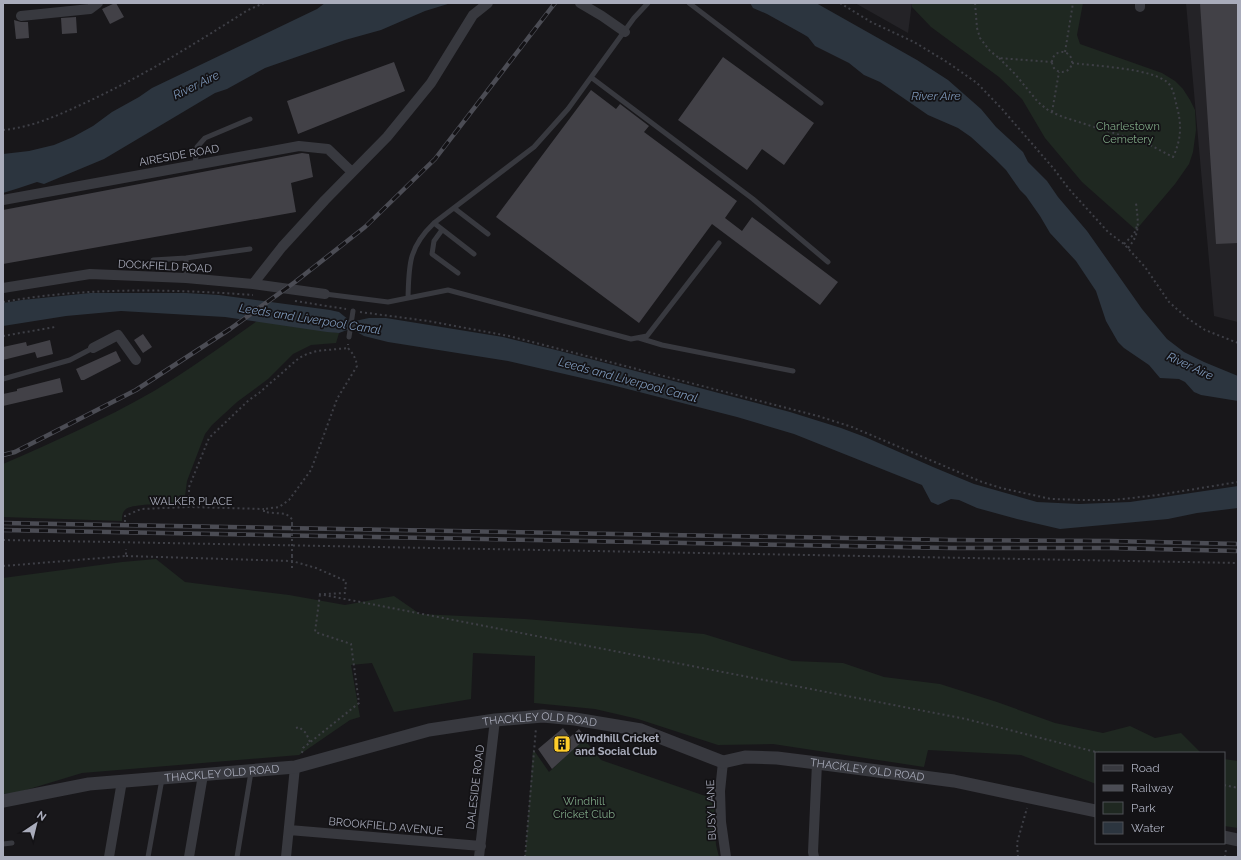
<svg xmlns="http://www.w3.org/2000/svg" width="1241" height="860" font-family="Raleway,sans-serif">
  <rect width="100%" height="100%" fill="#18171a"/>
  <path fill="#242327" d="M855 3H912L908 33Z
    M1186 3H1238V322L1214 316Z"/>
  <path fill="#1f2821" d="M912 3H1083L1077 35 1080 44 1162 73 1175 81 1183 89 1190 100 1195 110 1196 130 1193 152 1189 164 1175 184 1136 230 1082 182 1045 138 1022 99 999 77 931 27 912 7Z
    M257 321 339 333 336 343 311 345 293 354 268 379 237 402 212 425 205 434 187 481 184 504C173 504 133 503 126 509 122 512 122 517 122 521L3 517V464C54 442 105 419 154 391 189 370 223 345 257 321Z
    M156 559 185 582 289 595 345 605 394 596 420 614 525 619 704 634 792 661 843 663 884 677 940 684 997 702 1055 723 1103 733 1130 726 1155 738 1181 733 1201 753H1096V784L1021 755 928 750 924 767 773 744 718 745 638 719 595 709 534 703 535 656 473 653 471 699 394 712 372 663 351 665 360 717 350 720 299 755 82 773 16 793 3 794V578L122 562Z
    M584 739 601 760 714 799 716 845 719 857H525L533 749 549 772Z
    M1224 759 1238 761V828L1224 826Z"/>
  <path fill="#2c353f" d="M325 3H451L425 11 381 30 345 40 265 68 227 89 215 93 104 159 44 184 37 182 19 188 3 193V154L29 151 54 145 73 137 93 126 112 112 139 97 152 88 317 9Z
    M750 3H816L917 60 948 80 981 109 996 127 1023 152 1028 162 1047 181 1058 197 1087 231 1142 309 1167 339 1184 352 1204 362 1238 376V401L1201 395 1194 392 1185 382 1179 379 1160 378 1149 365 1124 348 1118 342 1106 321 1096 291 1076 261 1050 233 1040 216 1026 196 1020 190 1006 170 995 159 971 137 958 128 928 115 880 82 864 75 849 63 815 46 808 37 803 34 767 14 753 8Z
    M90 293H186L219 295 330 310 339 312 349 320 355 321 369 318H386L503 337 560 351 790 412 841 428 865 437 933 467 974 484 1037 502 1079 504 1130 502 1238 486V508L1197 513 1168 519 1060 529 1017 519 977 508 959 500 951 499 938 505 931 502 922 485 794 434 737 417 608 384 508 361 388 342 364 336 355 331 347 330 339 333 327 332 225 317 121 311 66 316 3 326V303L22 300Z"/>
  <path fill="#424147" d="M115 3H116L124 17 110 24 102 9Z
    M1200 3H1238V243L1216 244Z
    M76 17 77 33 62 34 61 18Z
    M14 20 21 22H28L29 38 16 39Z
    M723 57 814 123 784 165 762 149 747 170 678 120Z
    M394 62 405 91 298 134 287 101Z
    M591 90 616 109 620 104 649 126 644 132 737 201 725 218 742 231 752 217 838 282 820 305 712 224 639 323 496 217Z
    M302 153 309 154 313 177 291 183 296 212 3 264V210Z
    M143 334 152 347 143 353 134 340Z
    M50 340 53 354 37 358 35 352 3 360V347L26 342 27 346Z
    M116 351 121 361 84 380H81L76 369Z
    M60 378 63 392 3 406V394L17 391V389Z
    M563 728 570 737 579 729 586 738 552 769 538 749Z"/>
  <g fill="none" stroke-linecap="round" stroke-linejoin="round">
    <path stroke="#3e3f46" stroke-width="2" stroke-dasharray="2 3" stroke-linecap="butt" d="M840 3 871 22 914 42 947 62 977 83 1002 109 1054 169 1069 189 1108 232 1124 244 1145 267 1169 302 1187 318 1205 330 1238 343
      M975 3 977 28 980 38 990 51 999 58 1052 62
      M1065 52 1073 3
      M1052 62a10 10 0 1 1 20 0a10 10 0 1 1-20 0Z
      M999 58 1015 74 1038 102 1049 111 1063 117 1148 144 1173 157C1181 140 1182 126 1177 107 1175 100 1174 90 1169 84 1155 68 1093 66 1072 63
      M1052 112 1059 72
      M3 130C34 127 61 114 89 101 145 75 196 43 248 10L264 3
      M1124 244 1134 234 1137 226
      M1128 248C1141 233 1138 222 1136 203
      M295 301 346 309
      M3 302C85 287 170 289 253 295
      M360 312 428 321 509 336 818 416 852 427 982 482 1001 488 1051 499 1083 500H1114L1158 495 1238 482
      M3 336 55 327
      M189 507V487L209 438 249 400 259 393 299 358 307 354 317 351 348 348
      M125 522V516L141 509 189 507 264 509
      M292 524V519L286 514 264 512V509L279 507 289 500 311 470 337 399 357 366C356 358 353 354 348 348V344
      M3 540 1238 563
      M126 556 292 561 316 568 346 581 345 593 324 594
      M3 566 126 556V549
      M292 568V556
      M319 594 966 719 1100 753
      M296 728 299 727 306 733 310 742
      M302 753 303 748 359 703 351 644 315 632 320 594
      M1224 785 1238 788
      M525 857 536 728
      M1018 857 1017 843 1027 808
      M1225 857 1226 849"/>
    <path stroke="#38393f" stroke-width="5" d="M689 3 821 103
      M592 78 753 199 828 262
      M195 165 197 147 205 138 250 119
      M454 208 488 234
      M434 223 474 254
      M442 230 434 241 432 254 458 273
      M153 260 186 258 250 249
      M186 278V258
      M325 294 388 302 448 290 631 339 647 336 719 243
      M408 298C409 265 408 248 434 223L534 147 568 109 634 18 648 3
      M349 337 353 311
      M639 338 662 345 793 371
      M3 379 70 360 93 348
      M3 844 12 843
      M148 857 162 779
      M237 857 251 772"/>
    <path stroke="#38393f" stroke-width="10" d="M580 3 602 16 625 32
      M1140 3V7
      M21 16 90 9 98 3
      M3 200 299 146 328 149 352 172
      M253 284 282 247 325 200 387 137 431 83 473 15 488 3
      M3 288 90 274 186 278 253 284 325 294
      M93 348 118 335 136 360
      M723 762 720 791 721 822 726 857
      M289 830 481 846
      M109 857 122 781
      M189 857 203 775
      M286 857 295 767
      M479 857 495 720
      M814 857 813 852 817 763"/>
    <g stroke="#38393f" stroke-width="13">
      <path id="s1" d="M3 801 89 784 295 767 429 730 495 720 543 716 575 719 641 730 723 762 745 757 777 758 817 763 954 781 1096 811"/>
      <path d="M1224 837 1238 840"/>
    </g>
    <defs>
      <path id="rail" d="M3 455 15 452 136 390 230 329 295 282 365 227 435 159 555 3
        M3 523 952 540 1111 541 1238 544
        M3 530 952 548H1111L1238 551"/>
    </defs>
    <use href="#rail" stroke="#4b4c54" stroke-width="4.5"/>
    <use href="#rail" stroke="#131215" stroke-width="3" stroke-dasharray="9" stroke-linecap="butt"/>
    <path stroke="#3e3f46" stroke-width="2" stroke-dasharray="2 3" stroke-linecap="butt" d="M292 556V524"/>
  </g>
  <defs>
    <symbol id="building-square" viewBox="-11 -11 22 22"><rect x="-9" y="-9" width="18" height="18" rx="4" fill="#ffcd2a" stroke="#131215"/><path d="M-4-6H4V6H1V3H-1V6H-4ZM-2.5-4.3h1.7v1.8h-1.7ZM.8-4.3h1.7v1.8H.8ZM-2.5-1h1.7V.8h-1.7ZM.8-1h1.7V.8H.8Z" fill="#111"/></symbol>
  </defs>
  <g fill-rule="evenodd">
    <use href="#building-square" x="552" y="734" width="20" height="20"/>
  </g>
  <g text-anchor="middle" stroke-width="3.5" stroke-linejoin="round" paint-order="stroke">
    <g font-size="11" fill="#7ea785" stroke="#131215">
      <text x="1128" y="130">Charlestown<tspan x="1128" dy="13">Cemetery</tspan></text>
      <text x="584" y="805">Windhill<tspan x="584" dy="13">Cricket Club</tspan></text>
    </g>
    <g font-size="11" fill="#a9acbb" stroke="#131215">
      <text transform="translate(179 155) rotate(-10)" y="4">AIRESIDE ROAD</text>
      <text transform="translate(165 266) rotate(3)" y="4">DOCKFIELD ROAD</text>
      <text x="191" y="505">WALKER PLACE</text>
      <text dy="4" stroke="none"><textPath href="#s1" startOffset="545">THACKLEY OLD ROAD</textPath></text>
      <text dy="4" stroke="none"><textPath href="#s1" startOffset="881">THACKLEY OLD ROAD</textPath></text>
      <text dy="4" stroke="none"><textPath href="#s1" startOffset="221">THACKLEY OLD ROAD</textPath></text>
      <text transform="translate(475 787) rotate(-83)" y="4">DALESIDE ROAD</text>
      <text transform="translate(711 810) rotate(-92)" y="4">BUSY LANE</text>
      <text transform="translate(386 826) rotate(5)" y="4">BROOKFIELD AVENUE</text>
    </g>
    <g font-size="11" font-weight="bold" fill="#a9acbb" stroke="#131215" text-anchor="start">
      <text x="575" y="742">Windhill Cricket<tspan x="575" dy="13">and Social Club</tspan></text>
    </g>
    <g font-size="12" font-style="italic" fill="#7d97b8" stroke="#131215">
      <text transform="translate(196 85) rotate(-26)" y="4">River Aire</text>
      <text x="936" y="100">River Aire</text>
      <text transform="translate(310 319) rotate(9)" y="4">Leeds and Liverpool Canal</text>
      <text transform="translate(1190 366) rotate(25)" y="4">River Aire</text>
      <text transform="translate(628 380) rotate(15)" y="4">Leeds and Liverpool Canal</text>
    </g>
  </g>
  <rect width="1241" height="860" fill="none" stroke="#a9acbb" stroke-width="8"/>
  <rect x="1095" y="752" width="130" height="92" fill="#131215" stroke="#4f5057"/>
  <rect x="1103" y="765" width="20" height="6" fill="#38393f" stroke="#4f5057"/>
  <text x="1131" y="772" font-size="12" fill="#a9acbb">Road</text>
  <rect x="1103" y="785" width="20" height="6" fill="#4b4c54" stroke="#4f5057"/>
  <text x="1131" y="792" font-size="12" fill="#a9acbb">Railway</text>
  <rect x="1103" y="802" width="20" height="12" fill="#1f2821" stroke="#4f5057"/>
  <text x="1131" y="812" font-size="12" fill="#a9acbb">Park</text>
  <rect x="1103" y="822" width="20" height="12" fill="#2c353f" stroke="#4f5057"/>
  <text x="1131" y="832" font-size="12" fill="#a9acbb">Water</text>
  <g transform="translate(36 824) rotate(35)" stroke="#131215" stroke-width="3" paint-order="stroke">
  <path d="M0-3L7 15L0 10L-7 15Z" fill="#a9acbb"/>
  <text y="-6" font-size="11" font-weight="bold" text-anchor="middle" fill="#a9acbb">N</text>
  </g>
</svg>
